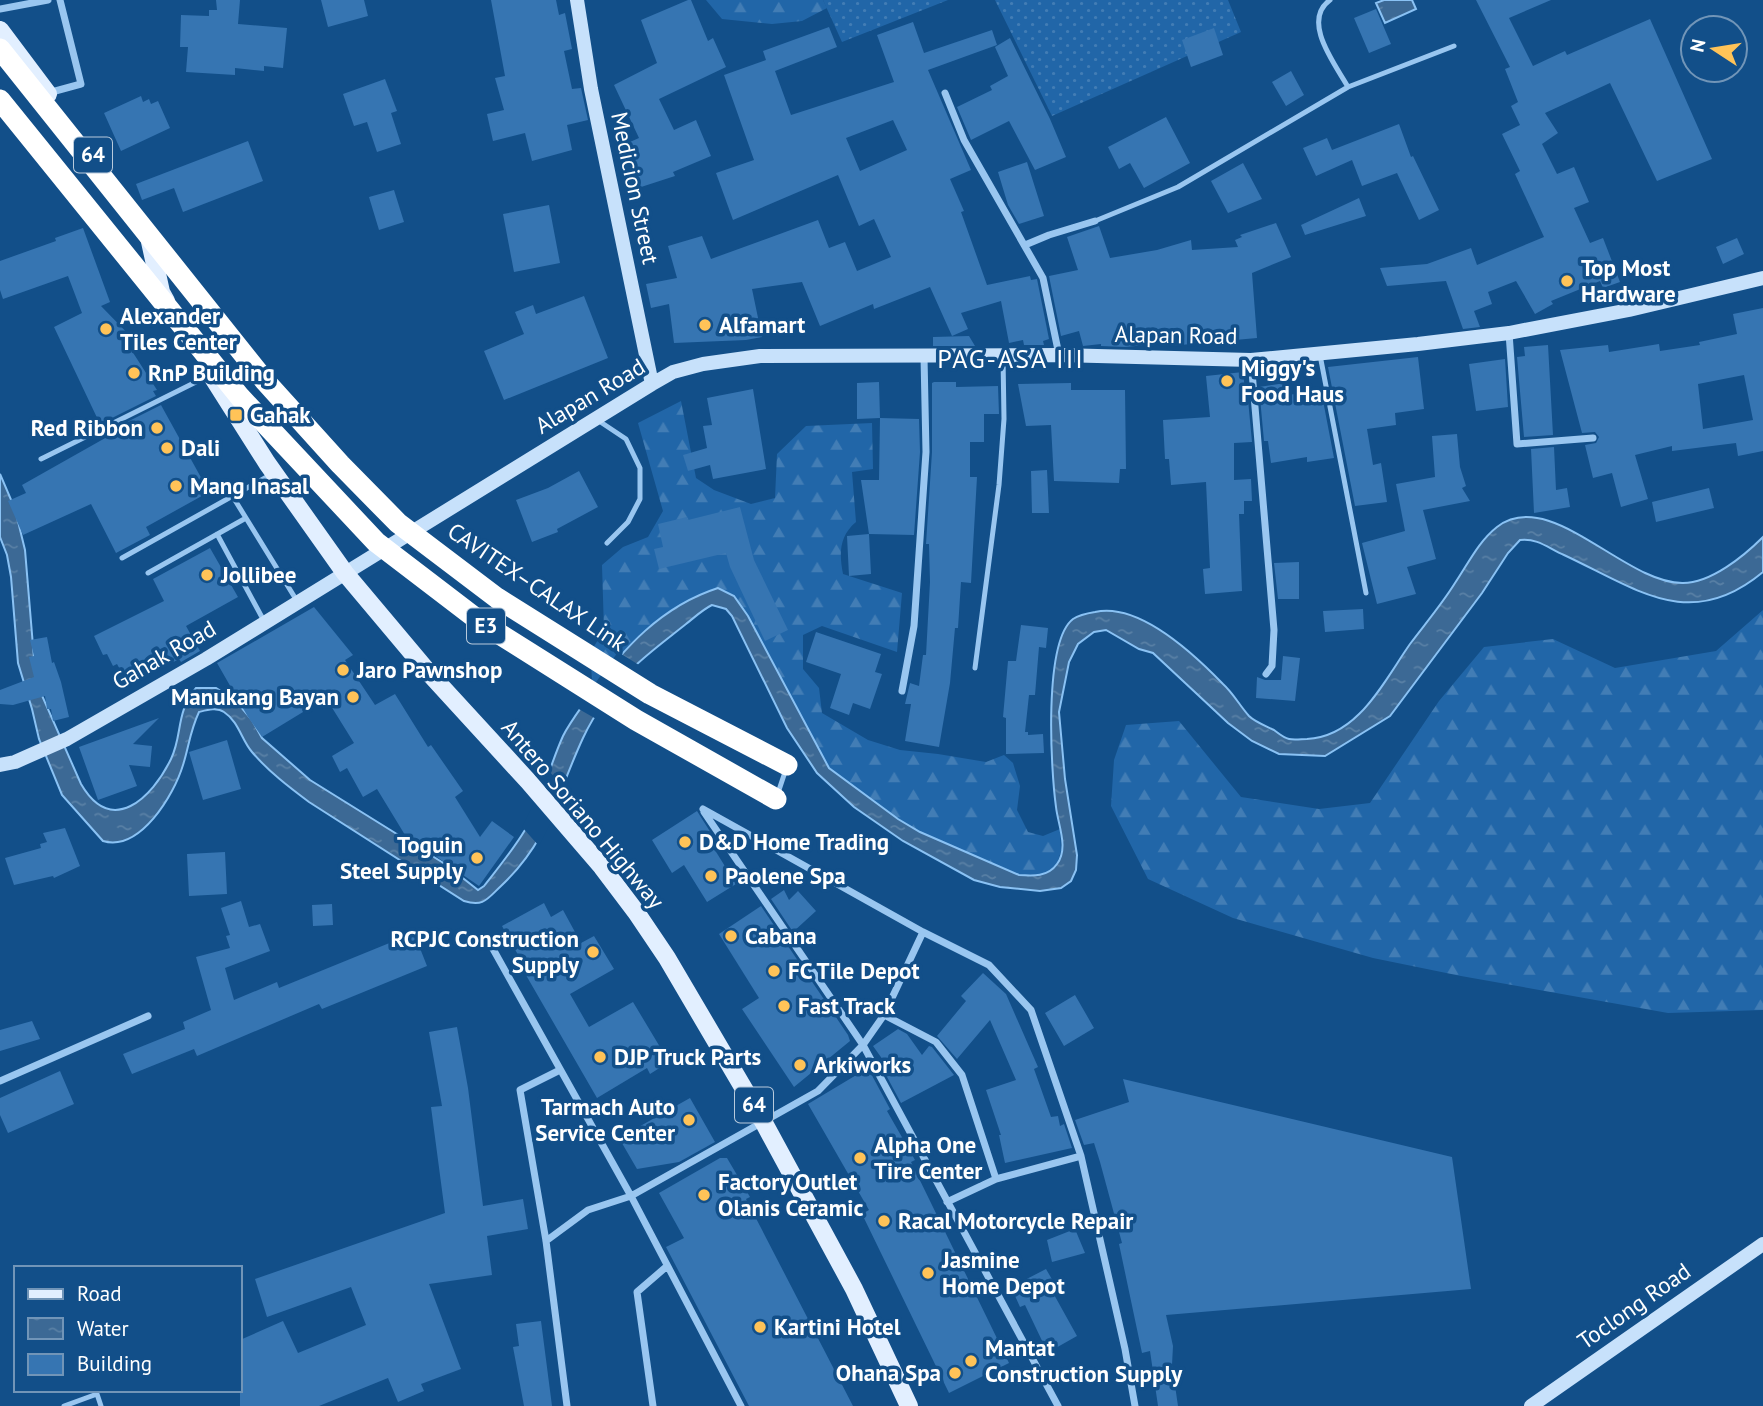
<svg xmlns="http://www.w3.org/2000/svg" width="1763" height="1406" font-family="'PT Sans',sans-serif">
  <defs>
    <pattern id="grass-dots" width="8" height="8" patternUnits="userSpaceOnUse" patternTransform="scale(1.75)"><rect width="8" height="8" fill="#2166a8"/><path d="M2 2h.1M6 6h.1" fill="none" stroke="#427db5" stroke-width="1.8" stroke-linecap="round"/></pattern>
    <pattern id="forest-firs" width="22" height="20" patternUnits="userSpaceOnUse" patternTransform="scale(1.75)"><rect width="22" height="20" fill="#2166a8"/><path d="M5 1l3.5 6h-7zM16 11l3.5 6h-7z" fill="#427db5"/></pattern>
    <pattern id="water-ripples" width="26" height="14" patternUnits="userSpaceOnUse" patternTransform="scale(1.75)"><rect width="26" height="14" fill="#3c6995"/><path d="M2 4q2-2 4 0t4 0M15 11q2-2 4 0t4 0" fill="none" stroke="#5980a5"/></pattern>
  </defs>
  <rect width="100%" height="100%" fill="#124f89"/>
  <path fill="url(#grass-dots)" d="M823 0H948L842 42Z
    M995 0H1228L1241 32 1052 116Z"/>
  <path fill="url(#forest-firs)" d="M706 0H823L827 8 802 21 772 24 722 19Z
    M681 401 696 478 714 490 751 504 775 498 777 454 806 426 872 423 873 469 852 472 856 522C839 536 839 554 843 574L902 593 897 652 822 626 803 635V669L819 688 822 713 868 740 900 750 938 754 986 762 1004 755 1013 763 1020 786 1017 810 1028 832 1043 836 1060 829 1061 851 1057 864 1046 874 1019 875 920 832 880 807 829 768 768 652 718 588C664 605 625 645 593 691L590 653 604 630 602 565 623 547 648 537 663 511 638 423Z
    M1763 610V1010L1668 1013 1461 976 1373 958 1233 918 1148 879 1111 806 1114 760 1126 725 1179 721 1241 797 1319 809 1370 803 1439 701 1484 647 1553 639 1615 668 1716 651Z"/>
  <path fill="url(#water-ripples)" stroke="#8ac2f4" stroke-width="2" d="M1384 0H1412L1416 9 1385 23 1376 3Z
    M0 474 15 509 25 550 36 682 81 784C112 837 152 798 171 759 183 734 175 714 196 688H216L235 700 252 720 262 738 310 780 445 864 478 890 484 886C498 868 513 850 525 830 542 800 549 767 563 736 570 722 581 708 590 695 623 648 662 606 718 588L734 596 748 616 829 768 898 819 920 832 1019 875C1033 876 1048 877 1057 864 1069 848 1058 825 1056 807 1051 771 1043 642 1073 619 1079 615 1089 613 1095 612 1139 602 1195 655 1223 684 1233 693 1240 706 1249 716 1255 722 1266 726 1274 730 1278 733 1284 738 1289 739 1294 740 1302 739 1307 739 1358 737 1384 681 1410 644 1425 624 1442 604 1455 583 1468 564 1478 542 1497 527 1550 486 1625 584 1683 583 1711 583 1744 556 1763 537V572C1690 633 1637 589 1564 555 1548 548 1538 538 1520 540L1508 553 1482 593 1390 716 1325 756 1279 754 1252 741 1228 723 1153 653 1139 649 1106 630 1094 632 1078 644 1069 662 1059 712 1065 779 1077 855 1076 870 1071 881 1061 888 1040 891 1000 887 974 880 903 841 854 807 817 773 787 728 732 616 726 609 712 605C702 610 695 617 686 624 656 648 627 668 605 701 597 712 589 725 583 738 557 794 549 841 501 886 487 899 484 907 464 901L309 802C289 787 268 771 252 752 241 739 239 722 224 712 217 707 207 710 199 712 190 731 189 746 183 765 174 795 140 852 103 841L62 795 39 739 32 709 18 663 11 577 7 555 0 537Z"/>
  <path fill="#124f89" d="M618 652 639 665 625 680 598 720 577 708Z
    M547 769 567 790 539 846 522 827 539 793Z"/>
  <path fill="#3675b2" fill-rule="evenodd" d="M216 0H240L238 24 287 28 283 68 264 66V71L235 68V75L186 72 188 47H180L181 15 209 16V10H217Z
    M321 0H364L368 16 328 27Z
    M491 0H556L559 15 565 13 572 49 564 51 572 89 581 88 588 120 567 125 572 150 532 161 525 133 493 141 487 114 504 110 495 78 505 76Z
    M688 0H691L708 41 713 38 726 67 659 99 674 130 696 120 711 156 673 172 675 176 638 188 634 170 623 145 639 138 614 85 657 63 641 20Z
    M1476 0H1551L1509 18 1533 66 1565 51 1567 55 1650 19 1712 159 1657 181 1610 83 1545 113 1558 133 1542 144 1557 174 1574 167 1589 202 1574 208 1590 243 1603 238 1620 282 1603 288 1600 281 1551 301 1553 304 1535 314 1516 281 1488 292 1492 304 1474 311 1480 327 1463 329 1446 281 1387 286 1380 268 1427 264 1471 248 1477 265 1544 237 1515 174 1520 171 1502 134 1520 125 1511 106 1518 102 1505 69 1510 67Z
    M1376 9 1391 44 1369 53 1354 18Z
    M913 22 924 53 992 30 997 45 928 70 971 170 950 179 964 211 961 212 987 285 1030 276 1031 280 1037 279 1049 339 1043 341 1044 345H1024L1023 340 1009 343 1001 301 961 313 968 329 952 336 930 287 874 309 873 304 820 326 802 282 752 289 762 337 746 340 674 343 669 304 651 308 646 284 677 278 668 246 702 236 711 259 818 220 829 248 845 242 857 271 891 257 874 219 859 226 838 175 733 220 716 173 754 160 724 75 766 60 763 51 829 27 837 47 775 71 791 115 894 82 877 35ZM893 120 907 150 860 171 846 138Z
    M1214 28 1223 55 1191 67 1182 40Z
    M1010 38 1050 119 1066 157 1035 170 1009 121 971 140 957 107 992 90 990 86 1008 76 995 47Z
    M1291 71 1304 95 1286 106 1272 82Z
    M385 79 397 111 391 113 401 144 377 152 367 122 354 126 343 94Z
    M141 96 143 102 149 99 151 104 158 101 170 128 121 151 104 113Z
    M1166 117 1190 163 1144 188 1130 163 1119 169 1108 147Z
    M1399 124 1411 157 1413 156 1439 210 1419 220 1397 173 1362 186 1352 160 1316 176 1303 148 1327 138 1332 150Z
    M248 141 263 181 183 212 174 188 142 200 136 184Z
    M1027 162 1044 216 1019 224 1008 205 998 172Z
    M1243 163 1262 199 1228 213 1211 181Z
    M394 190 404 222 379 230 369 197Z
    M1359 198 1366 216 1305 235 1301 225Z
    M549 205 560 263 514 272 503 214Z
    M1276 223 1291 257 1252 273 1257 338 1169 346 1168 343 1125 347 1101 346V344L1083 346 1079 331 1061 336 1049 276 1078 270 1067 237 1099 226 1110 258 1157 250 1191 240 1192 250 1238 247 1235 240 1242 237 1240 235Z
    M83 228 110 302 101 306 138 344 130 348 157 390 153 391 156 396 100 424 54 327 82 313 68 276 3 299 0 290V261L56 241 55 238Z
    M1737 238 1744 254 1723 264 1716 247Z
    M584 296 608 358 504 400 484 351 524 334 515 312 533 305 536 314Z
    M1763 308V451L1738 456 1736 443 1672 451V446L1635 455 1648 499 1621 507 1612 473 1593 478 1585 445 1596 443 1599 437 1595 432 1582 433 1560 350 1608 345 1609 352 1659 344 1660 351 1700 345 1699 342 1737 334 1733 314ZM1744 375 1753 420 1703 429 1698 384Z
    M969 336 975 346H933V337Z
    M1548 345 1553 435 1524 437 1517 357 1525 356 1524 347Z
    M1418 357 1424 409 1395 413 1396 425 1367 429 1373 465 1381 463 1387 502 1355 506 1328 367Z
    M1505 359 1508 407 1476 411 1469 364Z
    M1243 372 1245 390 1247 389 1252 442 1234 443V480L1251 479 1252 501H1244V514H1239L1242 591 1205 594 1203 569 1210 568 1206 482 1171 485 1169 459H1165L1163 420 1210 417 1206 376Z
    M879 382 880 418 857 419V383Z
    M934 382H956V387L998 386 999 414H984V442H970V477H977L971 583 961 582 958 628H955L950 683 939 747 905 741 911 704H905L910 683 919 686 923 655H926L930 582 929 544H926L932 452V383Z
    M1071 383V390H1125L1126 469H1120L1119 483 1054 481 1051 425 1026 426 1018 384Z
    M1286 383 1288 395 1321 390 1334 458 1307 462V457L1271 463 1268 441H1264L1259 387Z
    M753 389 766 469 713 479 710 465 688 471 683 455 707 448 703 426 712 425 707 398Z
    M161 405 209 492 146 527 150 535 116 553 91 504 23 535 8 501 26 493 22 485 107 437 105 433Z
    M880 418 919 419 920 452 914 535 869 534 861 480H879Z
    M1457 434 1460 467 1466 486 1462 488 1470 501 1423 510 1436 559 1407 567 1416 594 1377 604 1362 543 1405 531 1396 484 1435 477 1432 436Z
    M1554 447 1556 490 1567 488 1570 507 1534 513 1531 449Z
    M1047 470 1049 513H1032L1031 471Z
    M579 471 598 507 557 529 558 532 532 542 516 500 548 488Z
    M1709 488 1714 508 1656 522 1652 502Z
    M740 507 754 560 788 630 765 641 730 567 726 553 659 569 654 549 663 547 658 524 687 517 688 520Z
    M869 534 871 574 849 576 847 536Z
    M210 548 238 597 186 626 200 651 181 662 179 659 164 667 161 659 160 669 129 686 117 664 113 666 107 654 103 655 94 636 164 601 153 579Z
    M1299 562V599H1278L1274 563Z
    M314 607 353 655 345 660 375 705 395 694 428 747 431 745 463 791 455 797 480 837 492 821 514 837 479 886 405 835 377 789 363 797 347 768 340 772 332 756 354 743 326 698 262 737 248 717 217 663Z
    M1363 609 1364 629 1325 632 1323 611Z
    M1021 625 1048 628 1046 648 1039 647 1035 695H1029L1025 732H1028V735L1043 734 1044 753 1006 754V718L1003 717 1008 661H1016Z
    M816 632 881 654 875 672 882 674 870 709 853 703 849 715 830 708 841 674 806 662Z
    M47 637 52 663 54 662 61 682 69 717 53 721 51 709H47L45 696 13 705 0 704V690L34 677 29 657 34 656 30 640Z
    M1283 656 1300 658 1295 701 1256 698 1257 677 1265 680H1281Z
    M159 718 133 744 152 746 150 767 129 765 137 786 98 800 79 747Z
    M227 740 241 789 203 800 189 752Z
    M697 811 718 844 713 847 736 884 707 902 684 865 672 873 652 840Z
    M65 828 80 866 54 878 53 876 14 885 5 858 41 848 40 844 47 842 43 833Z
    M225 852 227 894 189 896 187 854Z
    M784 890 789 900 798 891 816 911 793 932 771 899Z
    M241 901 249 927 260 924 270 951 225 968 234 1000 277 982 279 988 414 933 427 966 322 1009 319 1004 197 1056 194 1049 132 1074 123 1054 185 1029 183 1022 211 1010 196 957 230 948 226 936 230 935 221 908Z
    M544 903 551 917 563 910 581 943 594 936 614 969 570 994 589 1027 633 1002 669 1062 650 1074 647 1068 597 1098 519 963 522 962 502 926Z
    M332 904 333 925 313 926 312 905Z
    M761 906 848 1035 850 1041 794 1087 742 1009 759 998 719 934Z
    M983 973 1006 994 1038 1067 1034 1069 1051 1117 1058 1116 1060 1126 1064 1124 1072 1148 1005 1163 999 1135H1001L986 1090 1016 1080 990 1020 957 1059 937 1036 966 1001 961 996Z
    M1075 995 1094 1028 1064 1046 1045 1013Z
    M32 1021 40 1039 0 1051V1030Z
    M457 1027 468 1088 483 1206 523 1199 528 1229 487 1236 492 1275 429 1284 461 1369 421 1384 424 1391 398 1402 388 1378 319 1406H240V1340L283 1321 298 1353 366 1325 351 1287 267 1317 255 1279 445 1213 431 1107 442 1106 429 1032Z
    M898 1029 907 1034 922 1055 929 1046 932 1047 954 1075 901 1103 879 1062 883 1060 873 1046Z
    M868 1068 890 1109 887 1111 915 1160 911 1162 1009 1363 949 1393 862 1214 869 1210 808 1104Z
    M60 1071 74 1104 8 1133 0 1115V1098Z
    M1123 1079 1452 1157 1471 1289 1166 1315 1173 1346 1172 1365 1178 1406H1158L1150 1351 1142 1353 1119 1244 1122 1243 1100 1162 1094 1143 1084 1145 1075 1120 1129 1102Z
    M690 1098 715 1142 679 1162 637 1169 619 1138Z
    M720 1158H727L750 1197 746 1199 853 1406H749L666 1247 684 1238 659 1193Z
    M1075 1229 1085 1253 1052 1262 1047 1240Z
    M1046 1269 1057 1288 1052 1291 1077 1336 1054 1349 1052 1344 1045 1347 1025 1305 1020 1307 1011 1287Z
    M541 1321 552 1406H524L513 1347 519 1346 516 1324Z"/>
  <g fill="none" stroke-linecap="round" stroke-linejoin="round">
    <path stroke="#99c6f0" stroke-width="5" d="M1330 0C1301 21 1335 64 1348 87
      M1095 221 1178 187 1348 87 1454 46
      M1320 355 1366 593
      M596 419 626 439 640 468V499L628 522 607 543
      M41 459 208 376
      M246 518 297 601
      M217 534 264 621
      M122 558 272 474
      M148 573 246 518 233 497
      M975 668 999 485 1004 419 1003 357
      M778 793 786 769
      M64 1406 97 1394 101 1406"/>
    <path stroke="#99c6f0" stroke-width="7" d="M0 9 48 0
      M48 93 81 84 60 0
      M945 93 964 140 1043 278 1059 355
      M1025 245 1049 235 1095 221
      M1509 333 1517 444 1593 438
      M1251 360 1274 630 1272 666 1266 674
      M902 691 914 626 926 452 924 357
      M703 809 923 932 989 965 1031 1010 1081 1156 1125 1349 1135 1406
      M704 812 863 1045 1058 1406
      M488 940 631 1196 741 1406
      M884 1015 936 1042 962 1075 996 1179
      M560 1070 520 1090 546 1241 567 1406
      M0 1081 148 1016
      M947 1202 996 1179 1081 1156
      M546 1241 588 1210 631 1196 818 1091 863 1045 884 1015 923 932
      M653 1406 637 1292 666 1267"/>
    <path stroke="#c7e1fb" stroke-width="14" d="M577 0 591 89 652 384
      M0 765 15 762 67 739 206 659 652 384 673 372 703 364 760 356 1059 355 1251 360 1418 344 1509 333 1629 310 1763 278
      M1531 1406 1763 1244"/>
    <path stroke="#e2efff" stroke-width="18" d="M0 30 48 94
      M149 237 161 292 166 301
      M208 370 267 463 345 573 429 673 528 781 602 867 636 912 667 958 764 1123 854 1289 909 1406"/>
    <path stroke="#fff" stroke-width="21" d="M0 49 265 381 340 464 398 523 497 598 650 694 787 765
      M0 100 240 397 376 542 482 623 636 720 776 799"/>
  </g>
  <g fill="#ffc358" stroke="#124f89" stroke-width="2.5">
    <circle cx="1567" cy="281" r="7"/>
    <circle cx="705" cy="325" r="7"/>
    <circle cx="106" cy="329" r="7"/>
    <circle cx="134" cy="373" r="7"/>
    <circle cx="1227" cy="381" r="7"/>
    <rect x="229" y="408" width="14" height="14" rx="3.5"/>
    <circle cx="157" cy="428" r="7"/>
    <circle cx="167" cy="448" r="7"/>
    <circle cx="176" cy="486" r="7"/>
    <circle cx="207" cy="575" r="7"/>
    <circle cx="343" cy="670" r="7"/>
    <circle cx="353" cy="697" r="7"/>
    <circle cx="685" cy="842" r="7"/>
    <circle cx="477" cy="858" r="7"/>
    <circle cx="711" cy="876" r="7"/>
    <circle cx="731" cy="936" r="7"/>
    <circle cx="593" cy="952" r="7"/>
    <circle cx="774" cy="971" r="7"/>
    <circle cx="784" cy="1006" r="7"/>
    <circle cx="600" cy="1057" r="7"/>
    <circle cx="800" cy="1065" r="7"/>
    <circle cx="689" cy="1120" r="7"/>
    <circle cx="860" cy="1158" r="7"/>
    <circle cx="704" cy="1195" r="7"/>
    <circle cx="884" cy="1221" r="7"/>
    <circle cx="928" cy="1273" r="7"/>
    <circle cx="760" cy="1327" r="7"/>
    <circle cx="971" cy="1361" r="7"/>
    <circle cx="955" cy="1373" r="7"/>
  </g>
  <g text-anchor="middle" stroke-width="7" stroke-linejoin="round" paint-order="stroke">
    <g fill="#124f89" stroke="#b8cadc" stroke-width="2">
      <rect x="74" y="137.5" width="38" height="35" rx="5"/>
      <rect x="467" y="608.5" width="38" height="35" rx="5"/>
      <rect x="735" y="1087.5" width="38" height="35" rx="5"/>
    </g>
    <g font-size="21" font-weight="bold" fill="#fff">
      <text x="93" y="162">64</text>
      <text x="486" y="633">E3</text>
      <text x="754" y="1112">64</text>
    </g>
    <g font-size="23" fill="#fff" stroke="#124f89">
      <text transform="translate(635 188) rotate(78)" y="8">Medicion Street</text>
      <text transform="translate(1176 335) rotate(1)" y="8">Alapan Road</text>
      <text transform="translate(590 396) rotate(-31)" y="8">Alapan Road</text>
      <text transform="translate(537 587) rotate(34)" y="8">CAVITEX–CALAX Link</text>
      <text transform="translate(164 655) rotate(-30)" y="8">Gahak Road</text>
      <text transform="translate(583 814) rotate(50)" y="8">Antero Soriano Highway</text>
      <text transform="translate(1634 1306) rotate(-35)" y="8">Toclong Road</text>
    </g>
    <g font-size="23" font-weight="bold" fill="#fff" stroke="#124f89" text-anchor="start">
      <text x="1581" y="276">Top Most<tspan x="1581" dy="26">Hardware</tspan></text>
      <text x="120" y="324">Alexander<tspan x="120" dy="26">Tiles Center</tspan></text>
      <text x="719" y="333">Alfamart</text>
      <text x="1241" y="376">Miggy's<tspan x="1241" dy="26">Food Haus</tspan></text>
      <text x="148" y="381">RnP Building</text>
      <text x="250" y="423">Gahak</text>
      <text x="143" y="436" text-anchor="end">Red Ribbon</text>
      <text x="181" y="456">Dali</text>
      <text x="190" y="494">Mang Inasal</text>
      <text x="221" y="583">Jollibee</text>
      <text x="357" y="678">Jaro Pawnshop</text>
      <text x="339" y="705" text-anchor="end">Manukang Bayan</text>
      <text x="699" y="850">D&amp;D Home Trading</text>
      <text x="463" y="853" text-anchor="end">Toguin<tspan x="463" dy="26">Steel Supply</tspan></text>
      <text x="725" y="884">Paolene Spa</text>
      <text x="745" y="944">Cabana</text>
      <text x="579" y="947" text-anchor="end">RCPJC Construction<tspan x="579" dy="26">Supply</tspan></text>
      <text x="788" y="979">FC Tile Depot</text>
      <text x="798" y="1014">Fast Track</text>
      <text x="614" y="1065">DJP Truck Parts</text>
      <text x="814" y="1073">Arkiworks</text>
      <text x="675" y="1115" text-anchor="end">Tarmach Auto<tspan x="675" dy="26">Service Center</tspan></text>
      <text x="874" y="1153">Alpha One<tspan x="874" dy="26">Tire Center</tspan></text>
      <text x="718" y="1190">Factory Outlet<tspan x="718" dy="26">Olanis Ceramic</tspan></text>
      <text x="898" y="1229">Racal Motorcycle Repair</text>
      <text x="942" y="1268">Jasmine<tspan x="942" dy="26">Home Depot</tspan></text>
      <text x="774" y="1335">Kartini Hotel</text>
      <text x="985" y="1356">Mantat<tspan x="985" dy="26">Construction Supply</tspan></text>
      <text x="941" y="1381" text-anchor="end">Ohana Spa</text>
    </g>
    <g font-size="26" letter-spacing="2" fill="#fff" stroke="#124f89">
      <text x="1011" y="368">PAG-ASA III</text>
    </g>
  </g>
  <rect x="14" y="1266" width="228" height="126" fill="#124f89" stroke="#7195b8" stroke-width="2"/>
  <rect x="28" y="1289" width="35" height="10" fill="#e2efff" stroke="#7195b8" stroke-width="2"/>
  <text x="77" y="1301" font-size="21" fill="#ffffff">Road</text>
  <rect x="28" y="1318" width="35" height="21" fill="url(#water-ripples)" stroke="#7195b8" stroke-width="2"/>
  <text x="77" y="1336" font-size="21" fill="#ffffff">Water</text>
  <rect x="28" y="1354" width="35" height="21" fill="#3675b2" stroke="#7195b8" stroke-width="2"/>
  <text x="77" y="1371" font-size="21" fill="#ffffff">Building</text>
  <g transform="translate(1714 49) rotate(282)"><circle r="33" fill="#124f89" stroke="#7195b8" stroke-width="2"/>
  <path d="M0-5L12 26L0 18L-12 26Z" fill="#ffc358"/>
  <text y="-10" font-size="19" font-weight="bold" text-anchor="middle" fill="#ffffff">N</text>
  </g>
</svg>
